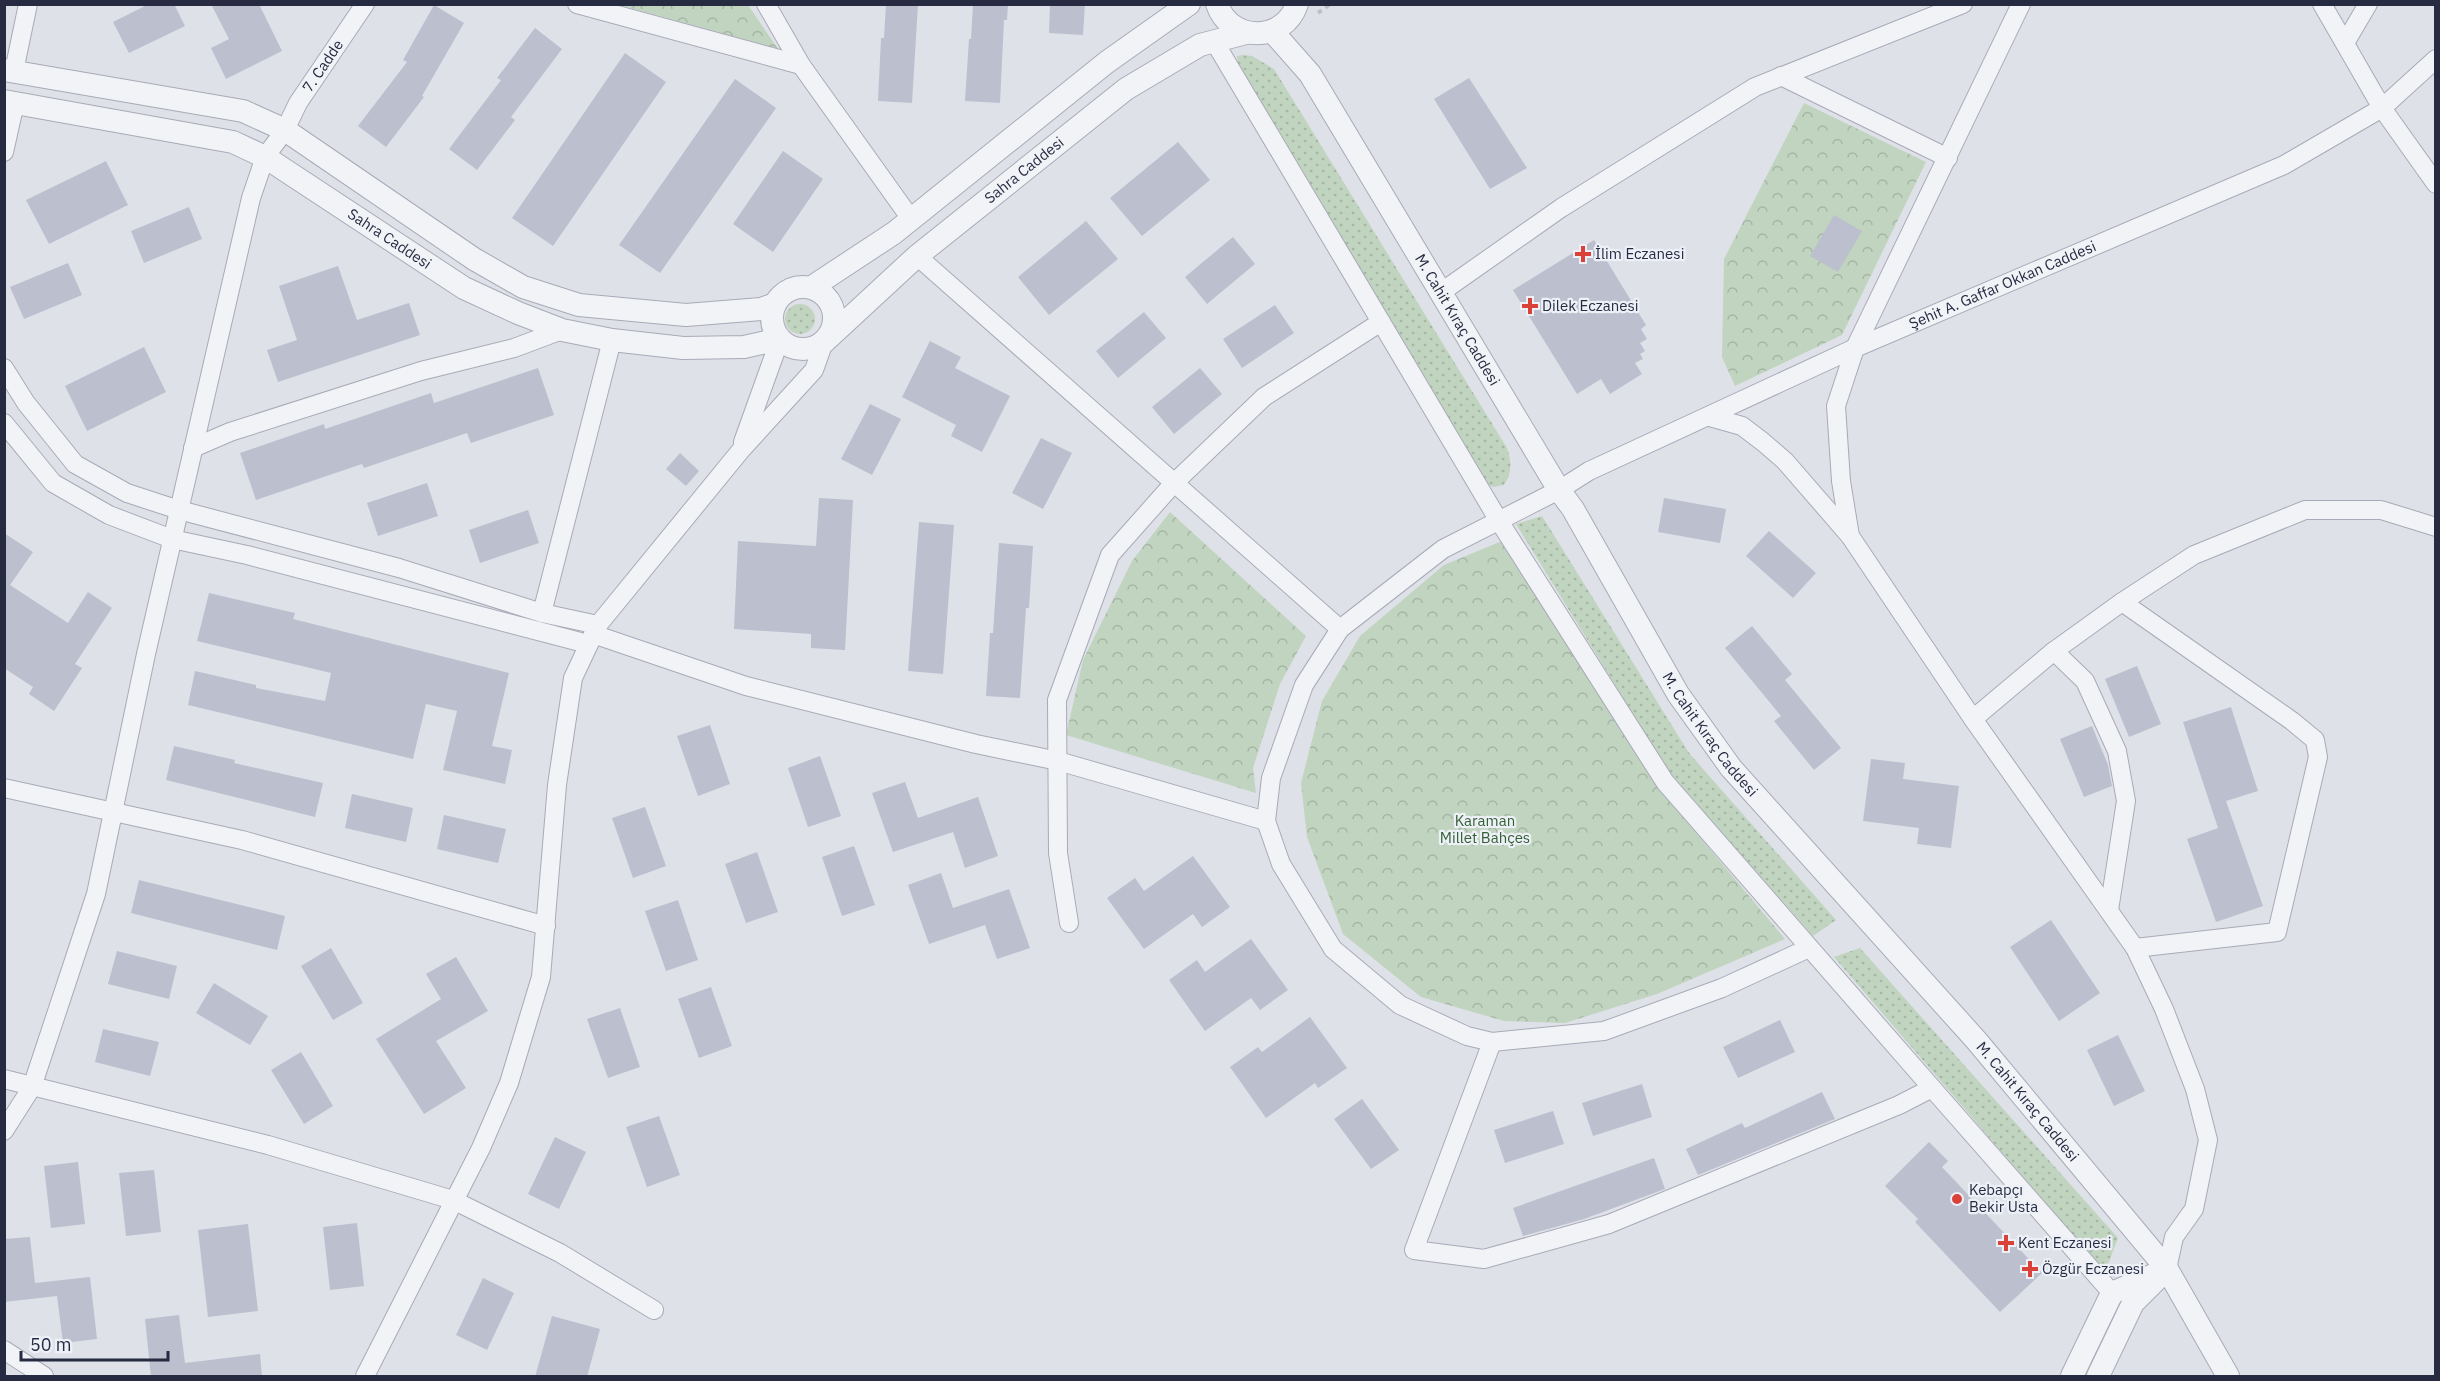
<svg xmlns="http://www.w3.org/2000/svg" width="2440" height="1381" font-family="'IBM Plex Sans',sans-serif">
  <defs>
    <pattern id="grass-dots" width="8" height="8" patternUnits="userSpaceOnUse" patternTransform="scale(1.5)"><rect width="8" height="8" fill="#c0d4bf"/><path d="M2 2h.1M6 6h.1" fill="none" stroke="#a5b6a5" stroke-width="1.8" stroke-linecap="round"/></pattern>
    <pattern id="park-crowns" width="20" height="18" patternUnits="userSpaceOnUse" patternTransform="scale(1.5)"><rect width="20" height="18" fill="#c0d4bf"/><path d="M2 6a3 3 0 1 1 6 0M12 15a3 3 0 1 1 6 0" fill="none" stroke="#a5b6a5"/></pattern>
  </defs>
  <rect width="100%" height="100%" fill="#dfe1e9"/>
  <path fill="url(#grass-dots)" d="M1243 55 1252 56 1274 69 1507 448C1512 463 1512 473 1504 485L1493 487 1489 485 1238 65 1237 56Z
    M785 319a15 15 0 1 1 30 0a15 15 0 1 1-30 0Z
    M1542 516 1689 753 1836 920 1813 936 1670 774 1516 524Z
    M1860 948 2118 1238 2105 1272 1834 957Z"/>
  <path fill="url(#park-crowns)" d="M620 5H748L778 49Z
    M1804 103 1926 162 1842 335 1735 386 1722 357 1724 259Z
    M1170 512 1306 636 1280 684 1253 768 1256 793 1066 735 1083 660 1132 561Z
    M1502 541 1662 792 1785 939 1657 994 1565 1023 1504 1021 1421 997 1343 934 1307 837 1301 783 1322 701 1360 636 1444 565Z"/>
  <path fill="#bcbfcd" d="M149 4H174L185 26 129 53 113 22Z
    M211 4H259L282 51 226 79 211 48 229 39Z
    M886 4H918L912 103 878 101 881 38H884Z
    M973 4H1008L1007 20H1004L1000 103 965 101 969 39H971Z
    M1050 4H1085L1083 35 1049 33Z
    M434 5 464 23 422 96 424 97 386 147 358 126 407 62 403 60Z
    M535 28 562 49 511 117 515 120 477 170 449 149 501 80 497 78Z
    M625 53 666 82 553 246 512 218Z
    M1469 78 1527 168 1490 189 1434 99Z
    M735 79 776 108 660 273 619 245Z
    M1178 142 1210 180 1142 236 1110 198Z
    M783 151 823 179 773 252 733 224Z
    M106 161 128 205 49 244 26 200Z
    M189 207 202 239 144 263 131 231Z
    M1834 215 1862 231 1838 272 1810 256Z
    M1086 221 1118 259 1049 315 1018 277Z
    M1233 237 1255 264 1207 304 1185 277Z
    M1594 240 1646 325 1641 329 1647 339 1640 343 1645 351 1640 354 1643 359 1635 363 1642 374 1610 394 1601 379 1577 394 1513 290Z
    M68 263 82 295 24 319 10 287Z
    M338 266 357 320 409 303 420 335 278 382 267 350 297 340 279 286Z
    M1275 305 1294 333 1242 368 1223 339Z
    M1144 312 1166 338 1118 378 1096 351Z
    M930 341 961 357 955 368 1010 396 982 452 951 436 956 425 902 397Z
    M144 347 166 392 87 431 65 386Z
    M538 368 554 415 471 443 467 433 364 468 362 464 256 500 240 453 324 424 325 429 431 393 434 403Z
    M1200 368 1222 394 1174 434 1152 407Z
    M870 404 901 419 872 475 841 459Z
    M1041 438 1072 453 1043 509 1012 493Z
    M680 453 699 471 686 486 666 469Z
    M427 483 438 516 378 536 367 503Z
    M819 498 853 500 845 650 811 648V634L734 629 738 541 816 546Z
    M1664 498 1726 509 1720 543 1658 532Z
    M528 510 539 543 480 563 469 530Z
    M919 522 954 525 943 674 908 671Z
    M1769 531 1816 573 1793 598 1746 556Z
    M4 533 33 552 10 585 68 623 88 592 112 608 75 664 82 668 54 711 29 694 33 687 4 668Z
    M999 543 1033 546 1029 608H1026L1020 698 986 696 990 633H993Z
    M209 593 295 613 293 619 509 673 492 746 512 750 505 784 443 770 457 711 426 704 413 759 188 705 195 671 256 685V688L325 701 331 673 197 641Z
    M1752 626 1792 674 1785 680 1841 748 1814 770 1774 721 1781 716 1725 648Z
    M2137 666 2161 724 2129 737 2105 679Z
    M2231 707 2258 791 2226 801 2263 906 2216 922 2187 839 2218 828 2183 722Z
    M710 725 730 784 698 796 677 736Z
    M2092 726 2108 765 2112 786 2084 797 2060 739Z
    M174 746 235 760 234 763 323 783 315 817 166 780Z
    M820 756 841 816 808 827 788 768Z
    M1871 759 1905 763 1903 779 1959 786 1951 848 1917 844 1919 828 1863 821Z
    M905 782 918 818 978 797 998 856 965 868 953 832 893 852 872 793Z
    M352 794 413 808 406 842 345 828Z
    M645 807 666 866 633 878 612 818Z
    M444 815 506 829 498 863 437 849Z
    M854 846 875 905 842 916 822 857Z
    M757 852 778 912 746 923 725 864Z
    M1193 856 1230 907 1202 927 1193 914 1144 949 1107 898 1135 878 1144 891Z
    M941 873 953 908 1009 889 1030 948 997 959 985 925 929 944 908 885Z
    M139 880 285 916 277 950 131 913Z
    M678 900 698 960 666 971 645 911Z
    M2051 920 2100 993 2059 1021 2010 947Z
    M1251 939 1288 990 1260 1010 1251 998 1205 1031 1169 980 1197 960 1205 972Z
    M331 948 363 1003 333 1020 301 966Z
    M117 951 177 966 169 999 108 984Z
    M456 957 488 1011 436 1041 466 1088 424 1114 376 1039 441 999 426 974Z
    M214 983 268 1016 250 1045 196 1013Z
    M711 987 732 1046 699 1058 678 999Z
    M620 1008 640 1067 608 1078 587 1019Z
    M1310 1017 1347 1068 1318 1088 1315 1083 1266 1118 1230 1067 1258 1047 1262 1052Z
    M1780 1020 1795 1052 1738 1078 1723 1047Z
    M103 1029 159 1042 150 1076 95 1062Z
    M2118 1035 2145 1091 2114 1106 2087 1050Z
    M301 1052 333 1106 304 1124 271 1070Z
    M1642 1084 1652 1117 1593 1136 1582 1103Z
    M1822 1092 1835 1119 1698 1175 1686 1149 1742 1123 1745 1128Z
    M1362 1099 1399 1150 1371 1169 1334 1119Z
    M1553 1111 1564 1144 1505 1163 1494 1130Z
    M659 1116 680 1175 647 1187 626 1127Z
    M555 1137 586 1152 559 1209 528 1194Z
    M1929 1142 1948 1161 1942 1167 2042 1273 2000 1312 1915 1222 1918 1219 1885 1186Z
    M1654 1158 1665 1189 1584 1219 1523 1236 1513 1208Z
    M78 1162 85 1224 51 1228 44 1166Z
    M154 1170 161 1232 126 1236 119 1173Z
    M357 1223 364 1286 330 1290 323 1227Z
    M248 1224 258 1311 208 1317 198 1230Z
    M30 1237 35 1283 90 1277 97 1339 63 1343 57 1296 4 1302V1239Z
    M483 1278 514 1293 487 1350 456 1335Z
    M179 1315 185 1363 260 1354 262 1377H151L145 1319Z
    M552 1316 600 1329 587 1377H535Z"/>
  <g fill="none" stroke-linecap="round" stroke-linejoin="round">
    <defs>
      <g id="minor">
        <path d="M577 4 801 65 911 219"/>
        <path d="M766 4 801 65"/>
        <path d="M2322 4 2382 108 2436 184"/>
        <path d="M1214 41 1381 322"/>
        <path d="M2345 43 2368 4"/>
        <path d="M14 71 28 4"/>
        <path d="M1781 76 1948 158"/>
        <path d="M4 152 15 103"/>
        <path d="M917 256 1340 629"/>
        <path d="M1440 293 1561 208 1755 87 1963 4"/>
        <path d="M4 368 26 403 75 464 127 493 179 510 399 568 542 613 598 625"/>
        <path d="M1710 417 1742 426 1763 442 1785 461 1850 536 1973 719 2135 948 2164 1009 2195 1089 2208 1140 2194 1209 2174 1237 2167 1269"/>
        <path d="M4 423 53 483 109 515 172 539 247 555 588 644"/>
        <path d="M743 442 780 339"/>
        <path d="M193 448 230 432 421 371 514 348 562 330"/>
        <path d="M1850 536 1841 481 1836 406 1855 348 2021 4"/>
        <path d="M2122 602 2292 721 2315 740 2318 757 2277 932 2135 948"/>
        <path d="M542 613 612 340"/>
        <path d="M593 634 746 686 976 744 1058 761 1266 821"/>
        <path d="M2054 651 2085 681 2117 751 2126 801 2109 910"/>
        <path d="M1973 719 2054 651 2122 602 2194 555 2305 510H2381L2436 527"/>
        <path d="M4 788 242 840 546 926"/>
        <path d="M1069 923 1058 853 1057 700 1110 555 1173 484 1264 397 1381 322 1499 521 1665 782 1932 1088"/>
        <path id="s1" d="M1809 948 1722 988 1604 1031 1492 1042 1467 1036 1400 1005 1333 949 1281 864 1266 821 1271 778 1304 685 1340 629 1443 549 1559 490 1589 471 1855 348 2284 165 2382 108 2436 59"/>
        <path d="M1492 1042 1414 1250 1484 1259 1609 1224 1899 1105 1932 1088 2112 1293"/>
        <path d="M4 1079 268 1145 453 1200 560 1253 654 1310"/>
        <path id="s2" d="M4 1131 32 1087 96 894 146 654 251 198 265 157 285 130 298 103 365 4"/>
        <path d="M4 1350 44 1376"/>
        <path d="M365 1376 481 1148 509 1083 541 977 557 785 573 678 598 625 741 450 814 370 824 342"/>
      </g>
      <g id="tertiary">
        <path d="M1217 4C1230 43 1284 43 1297 4"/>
        <path id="s3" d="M1272 31 1310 74 1559 490 1573 509 1678 694 1731 768 1976 1040 2167 1269 2228 1376"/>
        <path d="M4 70 243 111 285 130 474 259 523 287 579 305 686 315 761 309 775 304"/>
        <path id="s4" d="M4 101 233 142 265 157 464 288 518 313 562 330 612 340 683 348 744 347 780 339"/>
        <circle cx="803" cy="318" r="31"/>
        <path d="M812 287 894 233 1107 62 1189 4"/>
        <path id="s5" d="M824 342 917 256 1126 89 1200 45 1246 33"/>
        <path d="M2072 1376 2112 1293 2167 1269"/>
        <path d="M2098 1376 2133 1303 2157 1279"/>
      </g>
    </defs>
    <use href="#minor" stroke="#a8aab7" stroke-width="20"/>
    <use href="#tertiary" stroke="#a8aab7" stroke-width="24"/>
    <path stroke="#bdbfc8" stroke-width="4" stroke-dasharray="4.5 4.5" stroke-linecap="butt" d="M1318 13 1330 4"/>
    <use href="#minor" stroke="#f2f3f7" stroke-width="18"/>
    <use href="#tertiary" stroke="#f2f3f7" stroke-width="22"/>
  </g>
  <g fill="#d94139" stroke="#eef0f7" stroke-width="2">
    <path d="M1580 245h6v6h6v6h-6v6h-6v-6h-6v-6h6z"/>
    <path d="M1527 297h6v6h6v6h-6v6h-6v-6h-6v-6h6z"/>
    <circle cx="1957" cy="1199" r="6"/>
    <path d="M2003 1234h6v6h6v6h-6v6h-6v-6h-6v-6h6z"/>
    <path d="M2027 1260h6v6h6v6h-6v6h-6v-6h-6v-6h6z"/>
  </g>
  <g text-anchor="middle" stroke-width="4.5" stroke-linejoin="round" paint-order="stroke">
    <g font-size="15" fill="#262b42" stroke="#eef0f7">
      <text dy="5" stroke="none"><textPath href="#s2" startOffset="1120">7. Cadde</textPath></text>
      <text dy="5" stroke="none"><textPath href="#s5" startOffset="264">Sahra Caddesi</textPath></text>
      <text dy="5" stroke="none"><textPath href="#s4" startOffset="417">Sahra Caddesi</textPath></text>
      <text dy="5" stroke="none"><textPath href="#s1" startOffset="1624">Şehit A. Gaffar Okkan Caddesi</textPath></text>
      <text dy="5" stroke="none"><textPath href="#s3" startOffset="344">M. Cahit Kıraç Caddesi</textPath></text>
      <text dy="5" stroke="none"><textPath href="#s3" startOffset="830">M. Cahit Kıraç Caddesi</textPath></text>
      <text dy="5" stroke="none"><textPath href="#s3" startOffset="1316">M. Cahit Kıraç Caddesi</textPath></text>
    </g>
    <g font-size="15" fill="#262b42" stroke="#eef0f7" text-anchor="start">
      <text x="1595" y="259">İlim Eczanesi</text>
      <text x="1542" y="311">Dilek Eczanesi</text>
      <text x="1969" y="1195">Kebapçı<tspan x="1969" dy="17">Bekir Usta</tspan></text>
      <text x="2018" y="1248">Kent Eczanesi</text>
      <text x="2042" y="1274">Özgür Eczanesi</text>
    </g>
    <g font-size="15" fill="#325f33" stroke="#eef0f7">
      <text x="1485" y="826">Karaman<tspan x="1485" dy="17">Millet Bahçes</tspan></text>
    </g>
  </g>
  <rect width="2440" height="1381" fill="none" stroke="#262b42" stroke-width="12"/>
  <path d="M21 1351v9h147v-9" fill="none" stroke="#262b42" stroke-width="3"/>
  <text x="30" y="1351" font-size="18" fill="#262b42" stroke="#eef0f7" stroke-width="4.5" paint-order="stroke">50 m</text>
</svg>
